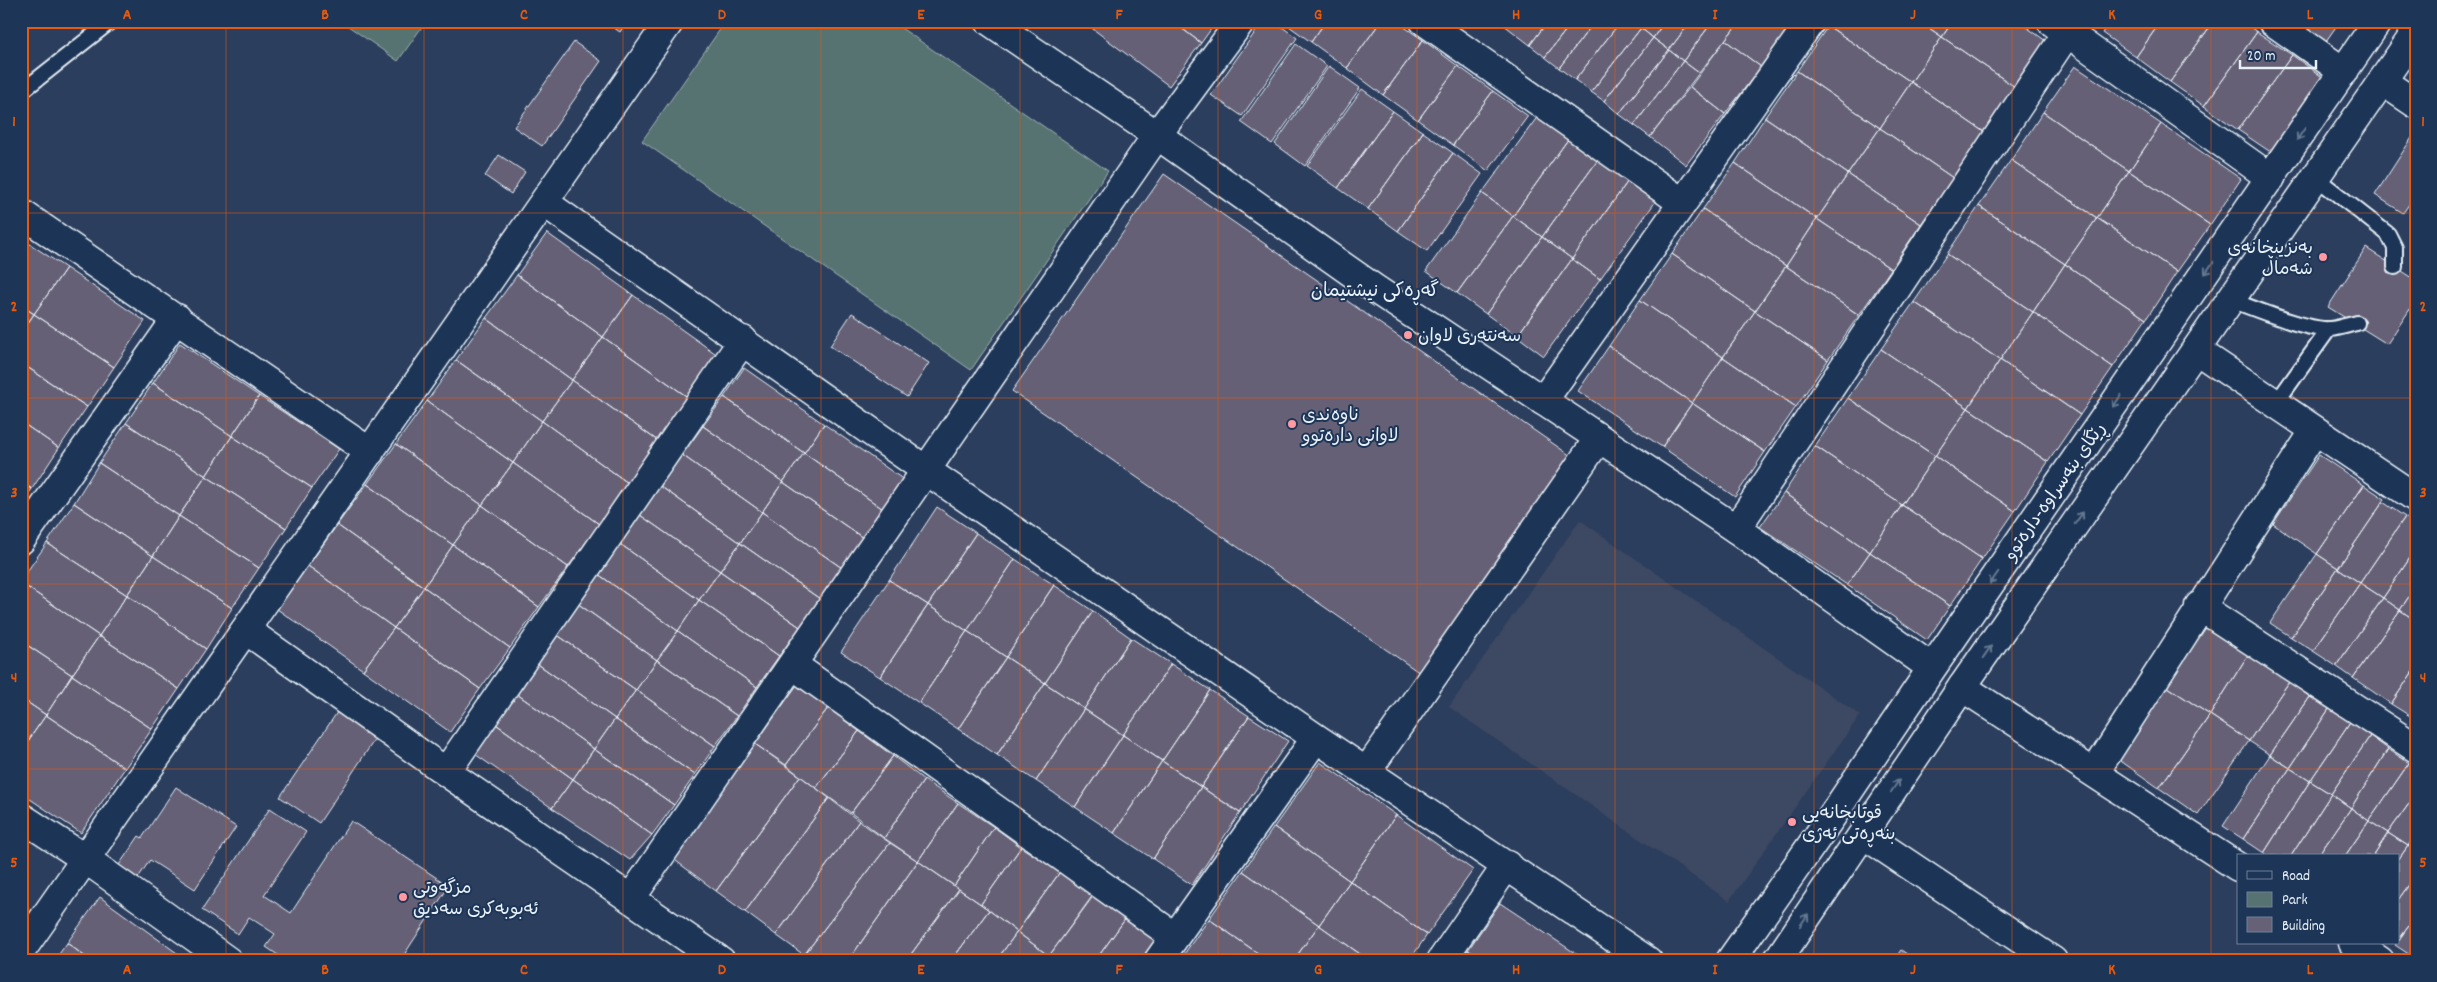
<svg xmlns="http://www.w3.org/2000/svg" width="2437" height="982" font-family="Dekko,'Playpen Sans Arabic',sans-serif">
  <rect width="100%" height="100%" fill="#2c3e5d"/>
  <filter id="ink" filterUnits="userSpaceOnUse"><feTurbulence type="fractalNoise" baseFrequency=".02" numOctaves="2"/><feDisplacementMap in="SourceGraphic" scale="10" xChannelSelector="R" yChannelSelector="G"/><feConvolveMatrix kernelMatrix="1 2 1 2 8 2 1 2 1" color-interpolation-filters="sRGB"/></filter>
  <g filter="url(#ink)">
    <path fill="#3d4864" d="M1580 520 1860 715 1729 901 1449 707Z"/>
    <path fill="#577371" stroke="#a0b2b4" d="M341 21H426L398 61Z
      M726 21H891L1108 171 971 370 642 141Z"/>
    <path fill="#666176" stroke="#e8f1f8" d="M604 21H627L620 32Z
      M1082 21H1093L1089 26Z
      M1093 21H1172L1201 43 1169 86 1089 26Z
      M1172 21H1217L1201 43Z
      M1263 21H1274L1297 38 1242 116 1211 95Z
      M1282 21H1326L1311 42Z
      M1326 21H1381L1347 68 1311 42Z
      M1381 21H1396L1423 40 1383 95 1347 68Z
      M1499 21H1548L1530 45Z
      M1548 21H1573L1545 57 1530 45Z
      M1573 21H1595L1559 68 1545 57Z
      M1595 21H1621L1575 80 1559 68Z
      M1621 21H1632L1641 28 1591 92 1575 80Z
      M1632 21H1646L1641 28Z
      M1646 21H1665L1653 38 1641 28Z
      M1665 21H1691L1669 50 1653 38Z
      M1691 21H1713L1683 61 1669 50Z
      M1713 21H1740L1699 73 1683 61Z
      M1740 21H1776L1789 31 1761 67 1725 40Z
      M1831 21H1919L1942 37 1911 82 1828 26Z
      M1919 21H1953L1942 37Z
      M1953 21H2018L2046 41 2015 87 1942 37Z
      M2110 21H2161L2136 57 2102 33Z
      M2161 21H2214L2170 82 2136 57Z
      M2214 21H2242L2257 32 2204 106 2170 82Z
      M2296 21H2340L2326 41Z
      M1828 26 1911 82 1880 128 1797 71Z
      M1641 28 1653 38 1604 101 1591 92Z
      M2257 32 2292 55 2238 130 2204 106Z
      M1942 37 2015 87 1984 132 1911 82Z
      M1653 38 1669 50 1619 114 1604 101Z
      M1423 40 1458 66 1418 120 1383 95Z
      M1725 40 1761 67 1725 114 1690 87Z
      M574 42 601 61 542 146 514 127Z
      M1296 44 1327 66 1272 144 1241 122Z
      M1669 50 1683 61 1634 125 1619 114Z
      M2292 55 2325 79 2272 153 2238 130Z
      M1683 61 1699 73 1650 137 1634 125Z
      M1329 66 1360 88 1305 166 1275 144Z
      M1458 66 1493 91 1453 145 1418 120Z
      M2075 66 2161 124 2129 171 2043 112Z
      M1797 71 1880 128 1848 174 1765 117Z
      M1911 82 1984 132 1953 178 1880 128Z
      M1690 87 1725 114 1686 165 1650 137Z
      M1362 89 1393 111 1338 188 1307 166Z
      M1493 91 1528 116 1488 171 1453 145Z
      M1393 111 1423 132 1368 209 1338 188Z
      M2043 112 2129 171 2097 218 2011 160Z
      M1538 116 1569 138 1513 216 1482 193Z
      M1765 117 1848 174 1817 219 1735 163Z
      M2161 124 2241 179 2210 225 2129 171Z
      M1880 128 1953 178 1921 224 1848 174Z
      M1423 132 1453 153 1398 231 1368 209Z
      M2415 133 2416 194 2403 213 2375 195Z
      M1569 138 1598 160 1542 237 1513 216Z
      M1453 153 1482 174 1427 251 1398 231Z
      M499 155 525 172 511 194 485 176Z
      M1598 160 1628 181 1572 259 1542 237Z
      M2011 160 2097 218 2065 264 1979 206Z
      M1735 163 1817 219 1786 266 1703 209Z
      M2129 171 2210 225 2177 272 2097 218Z
      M1164 174 1571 456 1420 673 1012 391Z
      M1848 174 1921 224 1891 269 1817 219Z
      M1628 181 1656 201 1600 279 1572 259Z
      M1482 193 1513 216 1457 293 1426 271Z
      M1979 206 2065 264 2033 312 1947 254Z
      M1703 209 1786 266 1755 311 1672 254Z
      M1513 216 1542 237 1486 314 1457 293Z
      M2097 218 2177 272 2146 319 2065 264Z
      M1817 219 1891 269 1859 315 1786 266Z
      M547 233 633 295 603 337 517 275Z
      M1542 237 1572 259 1517 336 1486 314Z
      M21 238 66 268 34 314 21 305Z
      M2366 248 2416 280V300L2387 344 2328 307Z
      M1672 254 1755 311 1723 357 1640 300Z
      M1947 254 2033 312 2000 360 1914 302Z
      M1572 259 1600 279 1544 356 1517 336Z
      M2065 264 2146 319 2113 367 2033 312Z
      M1786 266 1859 315 1828 360 1755 311Z
      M66 268 145 321 114 367 34 314Z
      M517 275 603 337 572 380 486 318Z
      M633 295 719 356 689 398 603 337Z
      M1640 300 1723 357 1692 403 1609 346Z
      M1914 302 2000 360 1968 408 1881 349Z
      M21 305 34 314 21 333Z
      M1755 311 1828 360 1796 407 1723 357Z
      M2033 312 2113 367 2080 415 2000 360Z
      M852 313 929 363 907 397 830 346Z
      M34 314 114 367 87 407 21 363V333Z
      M486 318 572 380 542 421 456 360Z
      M603 337 689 398 658 441 572 380Z
      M180 343 259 396 232 436 153 383Z
      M1609 346 1692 403 1662 447 1578 391Z
      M1881 349 1968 408 1935 456 1848 398Z
      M1723 357 1796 407 1765 452 1692 403Z
      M456 360 542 421 513 463 427 401Z
      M2000 360 2080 415 2048 462 1968 408Z
      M21 363 87 407 59 448 21 422Z
      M744 368 824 424 804 453 724 397Z
      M572 380 658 441 628 483 542 421Z
      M153 383 232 436 206 476 126 423Z
      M259 396 339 449 312 488 232 436Z
      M724 397 804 453 783 482 703 426Z
      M1848 398 1935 456 1902 505 1815 446Z
      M427 401 513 463 482 505 396 444Z
      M1692 403 1765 452 1735 497 1662 447Z
      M1968 408 2048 462 2015 511 1935 456Z
      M542 421 628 483 599 524 513 463Z
      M21 422 59 448 32 489 21 482Z
      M126 423 206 476 179 516 99 463Z
      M824 424 904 480 883 509 804 453Z
      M703 426 783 482 762 512 682 455Z
      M232 436 312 488 286 528 206 476Z
      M396 444 482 505 453 545 367 484Z
      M1815 446 1902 505 1870 552 1784 493Z
      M804 453 883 509 863 538 783 482Z
      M682 455 762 512 740 543 660 486Z
      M2319 455 2364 485 2317 554 2273 524Z
      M1935 456 2015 511 1982 559 1902 505Z
      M99 463 179 516 153 556 74 503Z
      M513 463 599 524 568 567 482 505Z
      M206 476 286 528 259 568 179 516Z
      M21 482 32 489 21 504Z
      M783 482 863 538 842 568 762 512Z
      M367 484 453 545 424 587 337 525Z
      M2364 485 2385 499 2338 568 2317 554Z
      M660 486 740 543 720 571 640 515Z
      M1784 493 1870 552 1847 585 1760 527Z
      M2383 502 2405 517 2360 583 2338 568Z
      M74 503 153 556 127 595 47 543Z
      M482 505 568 567 539 607 453 545Z
      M1902 505 1982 559 1950 606 1870 552Z
      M937 507 976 533 928 605 889 580Z
      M762 512 842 568 820 599 740 543Z
      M640 515 720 571 699 600 620 544Z
      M179 516 259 568 232 608 153 556Z
      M2405 517 2416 525V549L2383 598 2360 583Z
      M337 525 424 587 394 628 308 566Z
      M976 533 1015 559 967 631 928 605Z
      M47 543 127 595 99 636 21 583V580Z
      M740 543 820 599 800 627 720 571Z
      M620 544 699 600 678 631 598 574Z
      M453 545 539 607 510 648 424 587Z
      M2416 549V586L2400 610 2383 598Z
      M1870 552 1950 606 1927 640 1847 585Z
      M2317 554 2338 568 2291 637 2270 623Z
      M153 556 232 608 206 649 127 595Z
      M1015 559 1054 585 1006 657 967 631Z
      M308 566 394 628 363 670 277 609Z
      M2338 568 2360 583 2313 651 2291 637Z
      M720 571 800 627 779 656 699 600Z
      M598 574 678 631 657 660 577 603Z
      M889 580 928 605 880 677 841 652Z
      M21 583 99 636 72 675 21 641Z
      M2360 583 2383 598 2336 666 2313 651Z
      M1054 585 1093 611 1045 683 1006 657Z
      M2416 586V621L2400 610Z
      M424 587 510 648 480 689 394 628Z
      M127 595 206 649 179 689 99 636Z
      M2383 598 2400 610 2353 678 2336 666Z
      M699 600 779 656 757 687 678 631Z
      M577 603 657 660 636 690 556 634Z
      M928 605 967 631 919 703 880 677Z
      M2400 610 2416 621V667L2391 704 2353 678Z
      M1093 611 1131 638 1084 709 1045 683Z
      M2203 626 2248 655 2210 715 2165 685Z
      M394 628 480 689 450 732 363 670Z
      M678 631 757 687 737 716 657 660Z
      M967 631 1006 657 958 729 919 703Z
      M556 634 636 690 615 719 535 662Z
      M99 636 179 689 152 729 72 675Z
      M1131 638 1171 664 1123 735 1084 709Z
      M21 641 72 675 46 715 21 698Z
      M2248 655 2289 682 2249 741 2210 715Z
      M1006 657 1045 683 997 755 958 729Z
      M657 660 737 716 715 746 636 690Z
      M535 662 615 719 594 749 514 692Z
      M1171 664 1210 690 1162 761 1123 735Z
      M2416 667V707L2410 716 2391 704Z
      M72 675 152 729 125 768 46 715Z
      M2289 682 2310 697 2270 755 2249 741Z
      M1045 683 1084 709 1036 781 997 755Z
      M797 685 828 708 786 765 755 744Z
      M2165 685 2210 715 2159 788 2115 757Z
      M636 690 715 746 695 775 615 719Z
      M1210 690 1249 716 1201 787 1162 761Z
      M514 692 594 749 573 779 493 722Z
      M2310 697 2329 709 2290 768 2270 755Z
      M21 698 46 715 21 751Z
      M2416 707V720L2410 716Z
      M828 708 859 731 816 788 786 765Z
      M1084 709 1123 735 1075 807 1036 781Z
      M2329 709 2350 722 2310 781 2290 768Z
      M338 711 377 736 319 823 280 797Z
      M46 715 125 768 81 833 21 793V751Z
      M2210 715 2249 741 2198 815 2159 788Z
      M1249 716 1288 741 1240 813 1201 787Z
      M615 719 695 775 674 805 594 749Z
      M493 722 573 779 552 808 472 752Z
      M2350 722 2370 736 2331 794 2310 781Z
      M859 731 893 756 851 813 816 788Z
      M1123 735 1162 761 1114 833 1075 807Z
      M2370 736 2388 749 2351 808 2331 794Z
      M755 744 800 776 716 891 672 858Z
      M594 749 674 805 652 835 573 779Z
      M2388 749 2409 763 2369 821 2351 808Z
      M2270 755 2290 768 2243 839 2223 826Z
      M893 756 924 780 884 838 851 813Z
      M1162 761 1201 787 1153 859 1114 833Z
      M1320 762 1396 815 1350 881 1274 827Z
      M2409 763 2416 767V794L2388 833 2369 821Z
      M2290 768 2310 781 2264 853 2243 839Z
      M800 776 829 798 745 912 716 891Z
      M573 779 652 835 630 860 552 808Z
      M924 780 958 803 918 861 884 838Z
      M2310 781 2331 794 2291 856H2267L2264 853Z
      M176 787 236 827 195 889 150 860 138 878 119 865 139 836 142 838Z
      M1201 787 1240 813 1192 885 1153 859Z
      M2331 794 2351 808 2318 856H2291Z
      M2416 794V835L2408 846 2388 833Z
      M829 798 859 821 776 935 745 912Z
      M958 803 994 827 954 886 918 861Z
      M270 808 306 832 264 895 291 913 351 821 449 886 400 961H287L266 947 275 934 249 917 238 934 202 910Z
      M2351 808 2369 821 2345 856H2318Z
      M1396 815 1473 870 1427 935 1350 881Z
      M859 821 890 843 804 955 776 935Z
      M2369 821 2388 833 2373 856H2345Z
      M994 827 1021 847 981 904 954 886Z
      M1274 827 1350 881 1319 925 1243 871Z
      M2388 833 2408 846 2398 860V856H2373Z
      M2416 835V851L2408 846Z
      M890 843 918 861 848 961H811L804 955Z
      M2408 846 2416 851V875L2398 900V860Z
      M1021 847 1060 872 1017 932 981 904Z
      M918 861 959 889 906 961H848Z
      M1243 871 1319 925 1293 961H1269L1209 919Z
      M1060 872 1093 895 1049 956 1017 932Z
      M2416 875V916L2398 941V900Z
      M1350 881 1427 935 1409 961H1370L1319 925Z
      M959 889 989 910 951 961H906Z
      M1094 895 1126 918 1095 961H1056L1049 956Z
      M100 897 177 953 171 961H91L67 943Z
      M1500 903 1578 955 1574 961H1485L1468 950Z
      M989 910 1017 932 996 961H951Z
      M2416 916V959L2395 945Z
      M1126 918 1159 941 1144 961H1095Z
      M1209 919 1269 961H1179Z
      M1319 925 1370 961H1293Z
      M1017 932 1049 956 1046 961H996Z
      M67 943 91 961H54Z
      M1468 950 1485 961H1461Z
      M1901 950 1917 961H1893Z
      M177 953 187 961H171Z
      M1578 955 1585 961H1574Z
      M1049 956 1056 961H1046Z"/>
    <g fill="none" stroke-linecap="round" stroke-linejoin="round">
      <defs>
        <path id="service" d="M21 92 111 21
          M2315 177 2388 234 2395 248V267
          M2231 300C2253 308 2308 331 2330 329 2339 328 2348 325 2357 323
          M2276 403 2329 329"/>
        <path id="minor" d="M1424 21 1683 203
          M2051 21 2271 178
          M2272 21 2344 72
          M2382 81 2416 104
          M545 203 927 471 1316 738 1648 961
          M21 213 370 452
          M2196 350 2416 498
          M1543 401 1811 21
          M1736 529 2075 21
          M21 540 177 318
          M2199 606 2416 748
          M246 630 446 772 721 961
          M793 665 1175 937
          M1962 687 2238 867
          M1367 771 1599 438
          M446 772 743 340
          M2095 772 2315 430
          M21 817 87 860 228 961
          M631 898 1157 135 1241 21
          M2353 943 2380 961
          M21 951 670 21
          M1158 961 1316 738
          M1441 961 1507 865"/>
        <path id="tertiary" d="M989 21 1157 135 1375 289 1736 529 1932 668
          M1863 834 2053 961
          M1730 961 1832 816 1932 668 2378 21
          M1777 961 1962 687 2416 32"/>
      </defs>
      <use href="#service" stroke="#e8f1f8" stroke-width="18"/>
      <use href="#minor" stroke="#e8f1f8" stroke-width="31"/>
      <use href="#tertiary" stroke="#e8f1f8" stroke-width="31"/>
      <use href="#service" stroke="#1d3557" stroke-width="14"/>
      <use href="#minor" stroke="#1d3557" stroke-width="28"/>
      <use href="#tertiary" stroke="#1d3557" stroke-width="28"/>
    </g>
    <defs><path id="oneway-shaft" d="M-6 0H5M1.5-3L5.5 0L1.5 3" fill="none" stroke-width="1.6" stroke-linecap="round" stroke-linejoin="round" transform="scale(1.25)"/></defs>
    <g stroke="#64778f">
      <use href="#oneway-shaft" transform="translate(2301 134) rotate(124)"/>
      <use href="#oneway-shaft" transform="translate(2209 268) rotate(125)"/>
      <use href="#oneway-shaft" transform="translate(2117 401) rotate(125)"/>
      <use href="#oneway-shaft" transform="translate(2079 518) rotate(-55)"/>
      <use href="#oneway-shaft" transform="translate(1994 578) rotate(125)"/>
      <use href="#oneway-shaft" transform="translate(1987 652) rotate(-55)"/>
      <use href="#oneway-shaft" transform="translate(1895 786) rotate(-56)"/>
      <use href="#oneway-shaft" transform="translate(1804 920) rotate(-56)"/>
    </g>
  </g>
  <path fill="none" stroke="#e8590c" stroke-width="1" stroke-opacity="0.55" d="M226 21V961M424 21V961M623 21V961M821 21V961M1020 21V961M1218 21V961M1417 21V961M1615 21V961M1814 21V961M2012 21V961M2211 21V961M21 213H2416M21 398H2416M21 584H2416M21 769H2416"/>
  <g fill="#ff9aa2" stroke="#1d3557" stroke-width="2">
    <circle cx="2323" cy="257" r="5"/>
    <circle cx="1408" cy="335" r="5"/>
    <circle cx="1292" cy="424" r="5"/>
    <circle cx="1792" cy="822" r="5"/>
    <circle cx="403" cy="897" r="5"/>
  </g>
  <g text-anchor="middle" stroke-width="4" stroke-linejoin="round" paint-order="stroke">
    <g font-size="18" fill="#e8f1f8" stroke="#1d3557" text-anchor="start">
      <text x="2313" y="253" text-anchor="end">بەنزینخانەی<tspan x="2313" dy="21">شەماڵ</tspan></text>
      <text x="1418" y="341">سەنتەری لاوان</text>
      <text x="1302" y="420">ناوەندی<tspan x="1302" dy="21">لاوانی دارەتوو</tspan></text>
      <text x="1802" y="818">قوتابخانەیی<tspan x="1802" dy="21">بنەڕەتی ئەژی</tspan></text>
      <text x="413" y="893">مزگەوتی<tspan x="413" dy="21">ئەبوبەکری سەدیق</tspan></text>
    </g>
    <g font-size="18" fill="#e8f1f8" stroke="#1d3557">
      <text transform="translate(2054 491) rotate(-55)" y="6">ڕێگای بنەسراوە-دارەتوو</text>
    </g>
    <g font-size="19" fill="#e8f1f8" stroke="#1d3557">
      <text x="1375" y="296">گەڕەکی نیشتیمان</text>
    </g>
  </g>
  <rect width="2437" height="982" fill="none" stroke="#1d3557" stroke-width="55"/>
  <rect x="2237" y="854" width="162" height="90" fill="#1d3557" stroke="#6e8097"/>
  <rect x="2247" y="871" width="25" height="8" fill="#1d3557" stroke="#6e8097"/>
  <text x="2282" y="880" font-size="15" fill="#e8f1f8">Road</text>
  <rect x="2247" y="892" width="25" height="15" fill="#577371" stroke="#6e8097"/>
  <text x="2282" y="904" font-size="15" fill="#e8f1f8">Park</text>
  <rect x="2247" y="917" width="25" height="15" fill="#666176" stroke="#6e8097"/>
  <text x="2282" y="930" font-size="15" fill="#e8f1f8">Building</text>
  <path d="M2240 60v8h76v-8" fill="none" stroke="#e8f1f8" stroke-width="2.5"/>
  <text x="2247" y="60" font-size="15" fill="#e8f1f8" stroke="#1d3557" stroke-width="4" paint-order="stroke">20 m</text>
  <rect x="28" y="28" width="2382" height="926" fill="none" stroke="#e8590c" stroke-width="2"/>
  <g font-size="16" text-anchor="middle" font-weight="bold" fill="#e8590c">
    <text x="127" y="19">A</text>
    <text x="325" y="19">B</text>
    <text x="524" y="19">C</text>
    <text x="722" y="19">D</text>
    <text x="921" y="19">E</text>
    <text x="1119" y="19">F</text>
    <text x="1318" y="19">G</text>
    <text x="1516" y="19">H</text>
    <text x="1715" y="19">I</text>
    <text x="1913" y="19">J</text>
    <text x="2112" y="19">K</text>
    <text x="2310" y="19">L</text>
    <text x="14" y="126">1</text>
    <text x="2423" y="126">1</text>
    <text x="14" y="311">2</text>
    <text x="2423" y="311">2</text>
    <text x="14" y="497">3</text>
    <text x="2423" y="497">3</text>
    <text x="14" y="682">4</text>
    <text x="2423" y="682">4</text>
    <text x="14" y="867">5</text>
    <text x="2423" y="867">5</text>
    <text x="127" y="974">A</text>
    <text x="325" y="974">B</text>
    <text x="524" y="974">C</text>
    <text x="722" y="974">D</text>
    <text x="921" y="974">E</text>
    <text x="1119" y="974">F</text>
    <text x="1318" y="974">G</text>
    <text x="1516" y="974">H</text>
    <text x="1715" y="974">I</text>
    <text x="1913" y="974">J</text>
    <text x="2112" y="974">K</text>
    <text x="2310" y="974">L</text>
  </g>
</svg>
